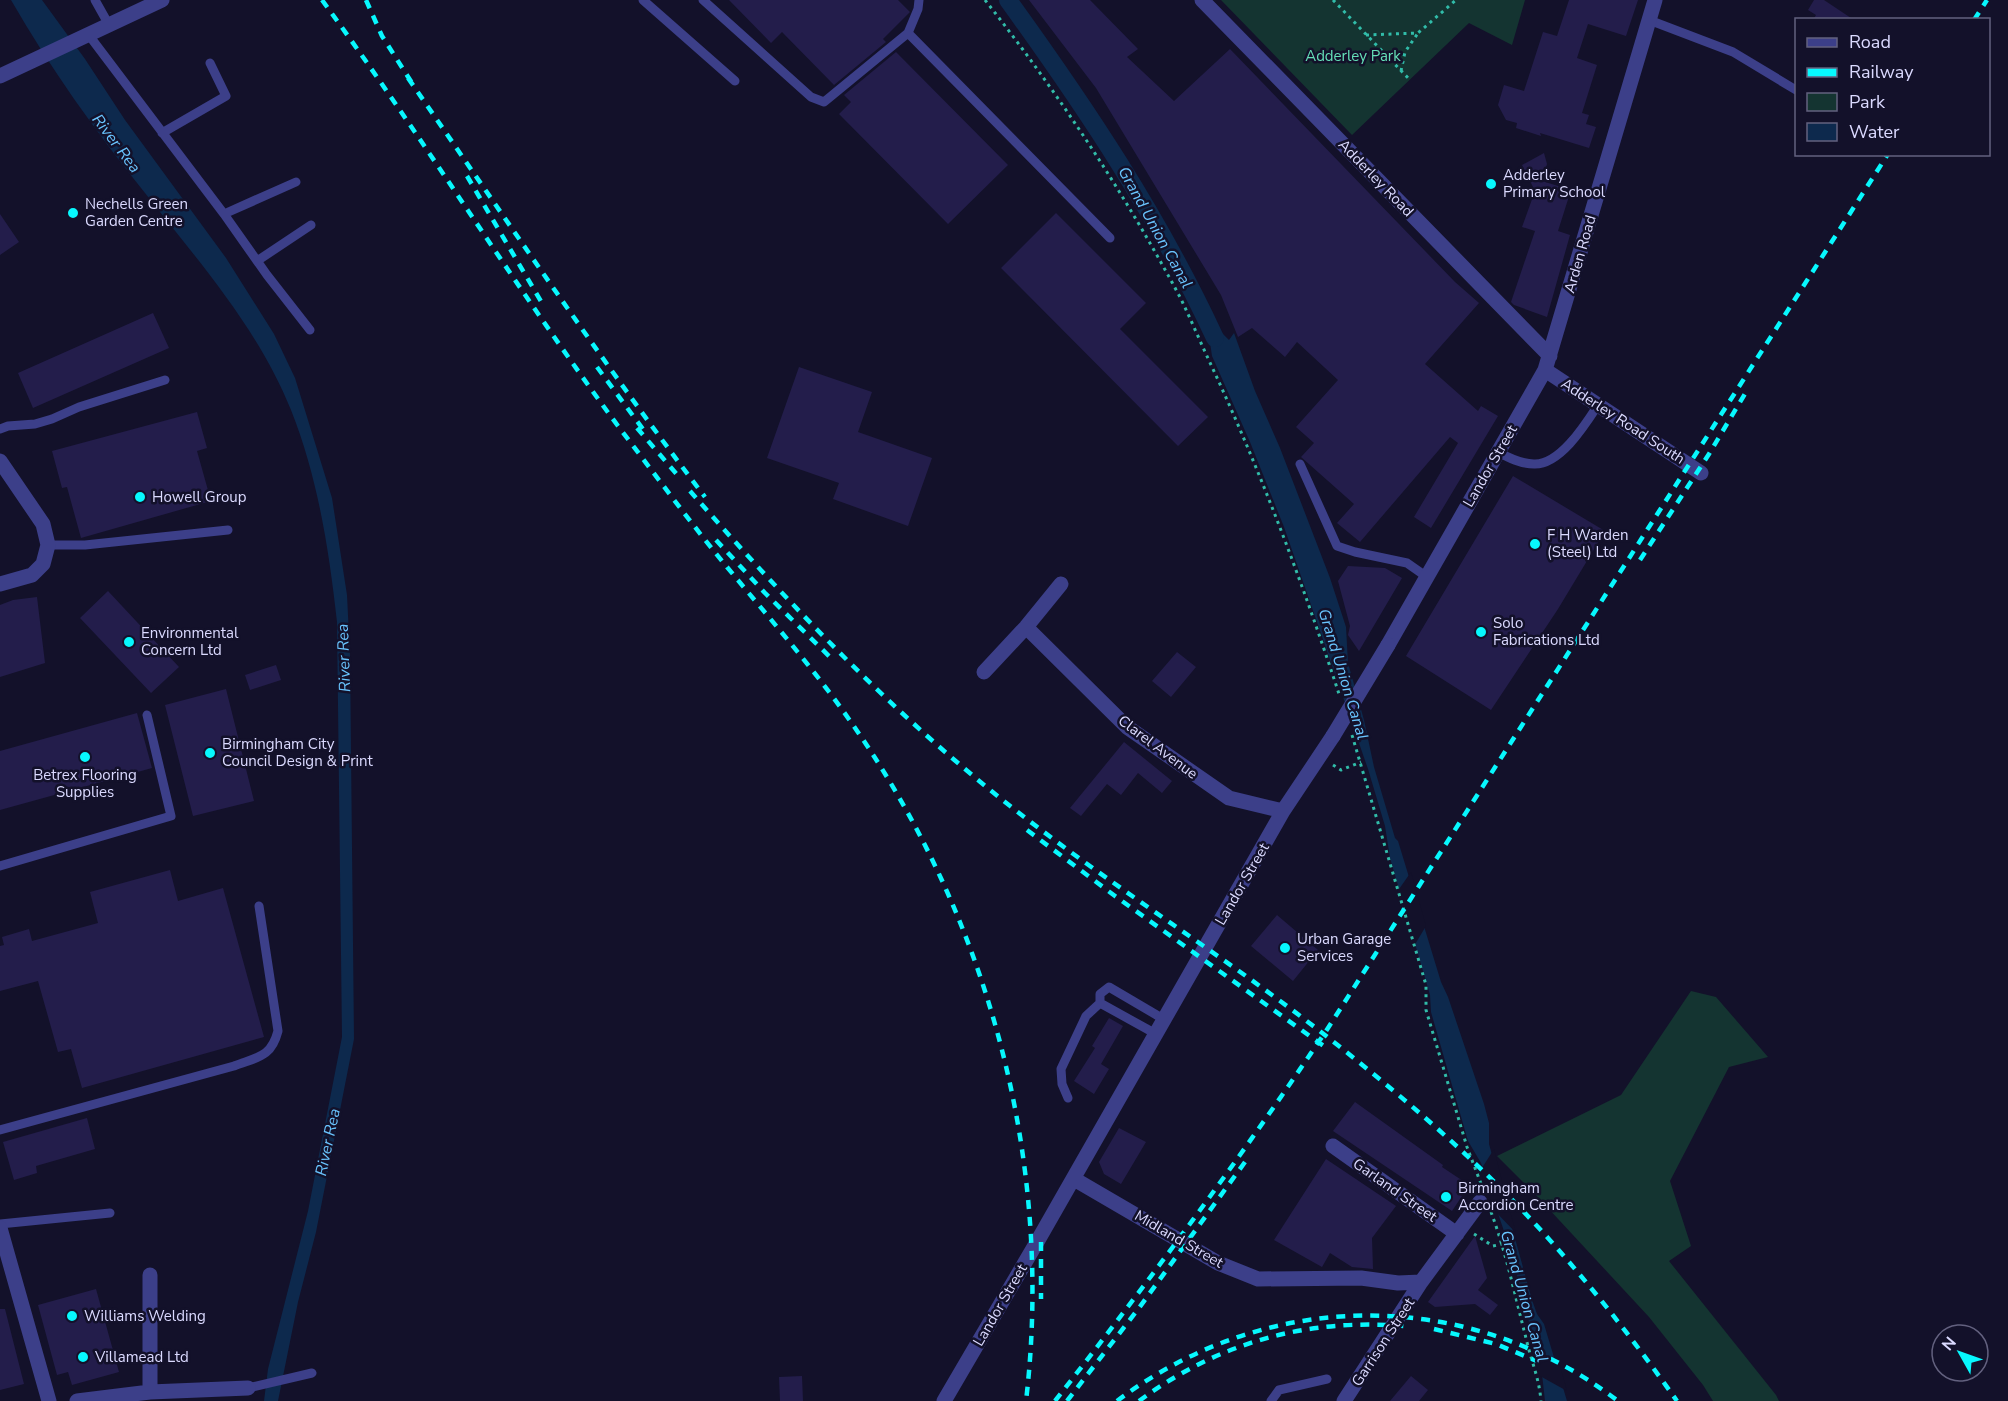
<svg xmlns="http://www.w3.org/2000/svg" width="2008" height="1401" font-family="'Nunito Sans',sans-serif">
  <rect width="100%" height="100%" fill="#13112a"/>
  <path fill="#143431" d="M1221 0H1525L1512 45 1469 23 1352 135Z
    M1691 991 1716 997 1768 1057 1729 1067 1670 1181 1691 1246 1669 1261 1776 1395 1779 1401H1713L1703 1385 1649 1317 1534 1193 1497 1156 1621 1095Z"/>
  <path fill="#0d294d" d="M11 0H42L85 59 125 120 226 258 274 334 295 378 332 498 347 595 350 656 354 1039 316 1232 298 1302 278 1401H264L268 1369 308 1211 342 1037 337 622C329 550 318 478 291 410 258 328 199 262 145 193 96 132 50 68 11 0Z
    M1210 315 1219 330 1229 340 1234 333 1255 391 1280 448 1330 578 1346 627 1348 663 1364 720 1374 767 1395 838 1398 841 1441 982 1448 997 1484 1104 1489 1123V1144L1532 1300 1537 1314 1544 1324 1567 1401H1545L1542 1374 1532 1345 1528 1316 1509 1246 1481 1163 1468 1141 1431 1012 1430 995 1390 858 1385 826 1368 769 1284 527 1250 442 1212 356 1208 329 1202 318Z"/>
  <path fill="#13112a" d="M1411 872 1426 926 1414 946 1397 892Z
    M1494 1149 1505 1193 1516 1233 1493 1209 1478 1165 1482 1168Z
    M1530 1347 1559 1362 1567 1391 1540 1376Z"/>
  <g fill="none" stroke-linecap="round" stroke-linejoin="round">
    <path stroke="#0d294d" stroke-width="18" d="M1008 0C1086 108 1159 217 1215 338"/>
  </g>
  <path fill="#231d4b" d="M729 0H898L910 12 883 39 886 42 834 85 782 32 771 43Z
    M1029 0H1090L1138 49 1127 57 1174 101 1230 49 1455 282 1479 303 1425 364 1478 411 1481 406 1498 416 1431 528 1414 517 1458 443 1450 437 1360 542 1337 523 1354 504 1301 457 1314 443 1296 427 1338 380 1297 342 1285 357 1252 328 1238 337 1221 295 1096 88Z
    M1569 0H1638L1626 36 1588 24 1577 58 1597 65 1582 113 1589 115 1586 124 1596 127 1589 148 1540 133 1541 136 1516 128 1517 123 1506 120 1498 105 1504 85 1524 91 1543 32 1557 36Z
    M1814 0H1824L1854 20H1813L1816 15 1808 10Z
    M896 52 1008 165 948 224 839 114 851 102 844 95Z
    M1544 153 1547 164 1542 181 1571 190 1558 231 1570 235 1547 317 1514 305 1511 302 1535 231 1522 227 1535 191 1522 165Z
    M1056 213 1146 303 1120 329 1208 417 1178 446 1001 268Z
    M0 214 19 242 0 255Z
    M153 313 169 348 33 408 18 373Z
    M799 367 872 392 858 432 932 458 908 526 833 499 839 483 767 458Z
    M197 412 207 448 197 451 211 501 81 538 67 487 62 488 52 451Z
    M1513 476 1605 531 1558 609 1491 710 1406 656Z
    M1348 566 1385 568 1402 578 1359 651 1348 635 1350 626 1338 581Z
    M108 591 179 667 151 693 80 618Z
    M37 597 45 663 0 677V605L13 600Z
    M1177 652 1196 667 1171 697 1152 681Z
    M276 665 281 680 250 690 245 675Z
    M226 689 254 801 193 816 165 705Z
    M137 713 152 768 0 810V751Z
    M1124 742 1172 781 1162 793 1138 773 1121 795 1107 784 1081 816 1070 808Z
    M170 870 178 901 223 888 264 1037 82 1088 71 1049 58 1052 38 981 0 991V946L4 945 2 937 29 929 32 941 98 923 90 892Z
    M1277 915 1318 950 1293 981 1251 946Z
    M1109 1018 1123 1026 1101 1064 1109 1069 1094 1094 1074 1081 1095 1048 1092 1046Z
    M1355 1102 1443 1165 1442 1167 1463 1181 1456 1193 1462 1196 1452 1211 1333 1131Z
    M87 1118 95 1149 36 1166 37 1173 14 1180 3 1142Z
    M1119 1128 1146 1142 1121 1184 1104 1174 1099 1162Z
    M1326 1159 1396 1206 1372 1238 1373 1269 1352 1267 1330 1253 1322 1267 1274 1240Z
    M1475 1236 1487 1278 1478 1290 1498 1305 1490 1315 1475 1304 1435 1307 1428 1302Z
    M96 1289 119 1372 72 1385 68 1372 57 1375 38 1305Z
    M0 1309H5L24 1384 0 1390Z
    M802 1376 803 1401H780L779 1377Z
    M1411 1376 1428 1390 1419 1401H1390Z"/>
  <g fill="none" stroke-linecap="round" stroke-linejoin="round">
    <path stroke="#31bca9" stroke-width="3" stroke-dasharray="3 4.5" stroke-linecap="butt" d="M985 0C1059 94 1125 194 1181 299 1192 322 1202 346 1213 369 1262 475 1303 584 1339 694
      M1333 0 1410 80
      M1366 35 1418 33 1456 0
      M1401 71 1405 52 1418 33
      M1352 735 1426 985V1010L1467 1147 1483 1189
      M1333 765 1341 770 1361 762
      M1491 1212C1506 1252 1515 1296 1526 1338 1531 1361 1539 1377 1541 1401
      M1474 1234 1493 1246 1502 1244"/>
    <path stroke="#3c3f89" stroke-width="9" d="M95 0 109 25
      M643 0 735 81
      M703 0 811 97 824 102 908 33 918 9 919 0
      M1649 20 1733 52 1796 90
      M908 33 1110 238
      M88 34 224 214 296 182
      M162 133 226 96 210 63
      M224 214 267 275 310 330
      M257 261 311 225
      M0 429 8 426 35 424 52 419 79 407 165 380
      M1498 452C1509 458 1521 464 1534 464 1560 465 1585 425 1598 405
      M1300 464 1337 546 1355 552 1407 563 1427 577
      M48 545H85L228 530
      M0 866 171 816 147 715
      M1156 1034 1100 1003V994L1109 987 1165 1020
      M1068 1098 1062 1084 1061 1069 1086 1016 1100 1003
      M0 1130 234 1066C257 1057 271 1058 278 1031L259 906
      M0 1224 110 1213
      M248 1388 312 1373
      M1271 1401 1279 1390 1327 1379"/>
    <path stroke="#3c3f89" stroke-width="15" d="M1202 0 1550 356
      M0 76 162 0
      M1545 370 1701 473
      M0 461 43 524 48 545 43 564 32 575 0 584
      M1026 627 1127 727 1229 798 1283 811
      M1388 645 1545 370 1655 0
      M984 672 1026 627 1061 584
      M1333 1146 1457 1234
      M1074 1179 1218 1263 1258 1279 1361 1278 1398 1283 1421 1282 1480 1202
      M0 1228 49 1401
      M150 1392V1275
      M77 1401 150 1392 248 1388
      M944 1401 1037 1242 1283 811 1333 736
      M1344 1401 1421 1282"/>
    <path stroke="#07f8fe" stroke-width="4.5" stroke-dasharray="9 8" stroke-linecap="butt" d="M322 0C424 139 515 287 618 426 654 473 689 521 727 567 770 619 815 670 853 725 990 921 1054 1164 1026 1401
      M366 0 382 36 412 83
      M1974 20 1987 0
      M408 78C506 219 601 361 705 497
      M467 176 542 303
      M597 367 645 432
      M637 428 680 478
      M690 491C790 605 894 715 1014 809 1113 887 1221 954 1321 1032 1409 1101 1496 1176 1569 1262 1607 1306 1643 1353 1677 1401
      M716 540 765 593 833 660
      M1640 560 1709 454 1746 392
      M1027 830 1115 896 1325 1047
      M1041 1242V1299
      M1434 1329 1496 1344 1539 1362
      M1055 1401C1150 1280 1242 1156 1328 1028L1888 154
      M1067 1401 1139 1308 1245 1162
      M1117 1401C1267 1288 1468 1286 1618 1401
      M1139 1401C1218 1343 1306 1318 1404 1326"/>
    <path stroke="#3c3f89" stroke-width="15" d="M1333 736 1388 645"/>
  </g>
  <g fill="#07f8fe" stroke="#13112a" stroke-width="2">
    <circle cx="1491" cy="184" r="6"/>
    <circle cx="73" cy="213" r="6"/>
    <circle cx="140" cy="497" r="6"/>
    <circle cx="1535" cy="544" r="6"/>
    <circle cx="1481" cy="632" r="6"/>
    <circle cx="129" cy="642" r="6"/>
    <circle cx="210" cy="753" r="6"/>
    <circle cx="85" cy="757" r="6"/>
    <circle cx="1285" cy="948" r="6"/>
    <circle cx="1446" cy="1197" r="6"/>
    <circle cx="72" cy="1316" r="6"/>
    <circle cx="83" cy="1357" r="6"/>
  </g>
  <g text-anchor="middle" stroke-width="5" stroke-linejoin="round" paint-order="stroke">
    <g font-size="15" fill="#65e0b8" stroke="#13112a">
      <text x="1353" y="61">Adderley Park</text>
    </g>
    <g font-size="15" fill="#dbdaff" stroke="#13112a" text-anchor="start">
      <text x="1503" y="180">Adderley<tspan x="1503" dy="17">Primary School</tspan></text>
      <text x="85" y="209">Nechells Green<tspan x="85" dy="17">Garden Centre</tspan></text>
      <text x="152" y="502">Howell Group</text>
      <text x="1547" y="540">F H Warden<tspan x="1547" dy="17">(Steel) Ltd</tspan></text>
      <text x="1493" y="628">Solo<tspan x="1493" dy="17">Fabrications Ltd</tspan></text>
      <text x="141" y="638">Environmental<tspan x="141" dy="17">Concern Ltd</tspan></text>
      <text x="222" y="749">Birmingham City<tspan x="222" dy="17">Council Design &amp; Print</tspan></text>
      <text x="85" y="780" text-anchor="middle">Betrex Flooring<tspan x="85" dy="17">Supplies</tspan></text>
      <text x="1297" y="944">Urban Garage<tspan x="1297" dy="17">Services</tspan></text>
      <text x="1458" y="1193">Birmingham<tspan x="1458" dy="17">Accordion Centre</tspan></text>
      <text x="84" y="1321">Williams Welding</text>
      <text x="95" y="1362">Villamead Ltd</text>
    </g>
    <g font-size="15" fill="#dbdaff" stroke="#13112a">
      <text transform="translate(1376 178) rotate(46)" y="5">Adderley Road</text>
      <text transform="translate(1580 254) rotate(-74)" y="5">Arden Road</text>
      <text transform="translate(1623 421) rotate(33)" y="5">Adderley Road South</text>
      <text transform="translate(1490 466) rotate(-60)" y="5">Landor Street</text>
      <text transform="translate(1158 747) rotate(37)" y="5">Clarel Avenue</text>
      <text transform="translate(1242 884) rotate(-60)" y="5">Landor Street</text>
      <text transform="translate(1395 1190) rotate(35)" y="5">Garland Street</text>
      <text transform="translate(1179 1239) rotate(30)" y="5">Midland Street</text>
      <text transform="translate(1000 1305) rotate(-60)" y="5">Landor Street</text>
      <text transform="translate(1383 1342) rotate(-57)" y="5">Garrison Street</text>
    </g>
    <g font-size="16" font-style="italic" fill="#69c4fe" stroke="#13112a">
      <text transform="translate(117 143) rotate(53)" y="6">River Rea</text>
      <text transform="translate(1156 227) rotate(61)" y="6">Grand Union Canal</text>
      <text transform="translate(343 658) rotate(-92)" y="6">River Rea</text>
      <text transform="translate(1344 674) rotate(73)" y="6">Grand Union Canal</text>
      <text transform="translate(327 1142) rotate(-78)" y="6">River Rea</text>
      <text transform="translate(1525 1296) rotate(74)" y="6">Grand Union Canal</text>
    </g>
  </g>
  <rect x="1795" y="18" width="195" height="138" fill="#13112a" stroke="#63617f" stroke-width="1.5"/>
  <rect x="1807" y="38" width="30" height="9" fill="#3c3f89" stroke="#63617f" stroke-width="1.5"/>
  <text x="1849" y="48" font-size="18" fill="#dbdaff">Road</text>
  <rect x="1807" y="68" width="30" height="9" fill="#07f8fe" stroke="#63617f" stroke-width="1.5"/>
  <text x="1849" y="78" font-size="18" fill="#dbdaff">Railway</text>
  <rect x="1807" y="93" width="30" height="18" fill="#143431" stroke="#63617f" stroke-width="1.5"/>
  <text x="1849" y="108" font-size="18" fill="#dbdaff">Park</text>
  <rect x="1807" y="123" width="30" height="18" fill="#0d294d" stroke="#63617f" stroke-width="1.5"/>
  <text x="1849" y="138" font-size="18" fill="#dbdaff">Water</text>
  <g transform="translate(1960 1353) rotate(310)"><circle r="28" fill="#13112a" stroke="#63617f" stroke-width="1.5"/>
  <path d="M0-4.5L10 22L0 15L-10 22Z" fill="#07f8fe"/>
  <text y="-9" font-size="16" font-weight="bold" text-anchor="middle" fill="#dbdaff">N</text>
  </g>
</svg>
